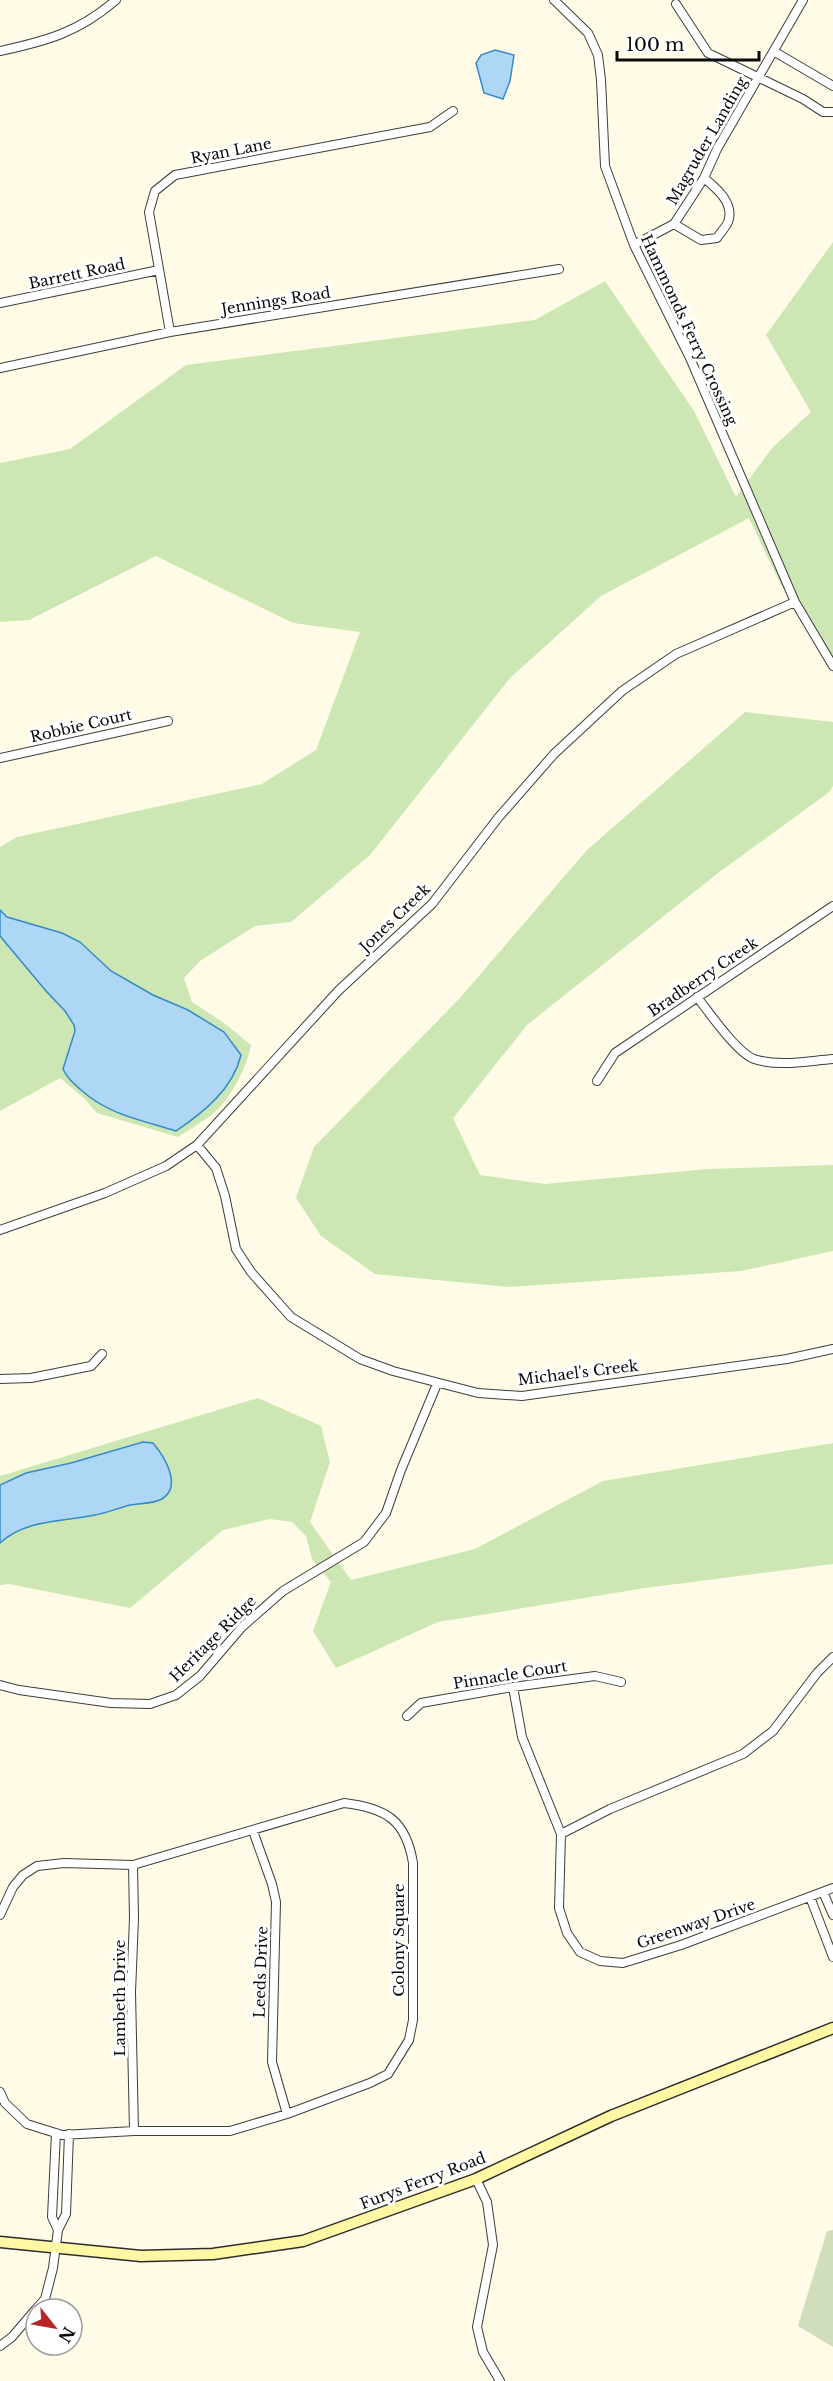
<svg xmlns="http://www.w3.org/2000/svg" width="833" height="2381" font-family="'Libre Baskerville',serif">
  <rect width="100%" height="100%" fill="#fffbe7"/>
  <path fill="#cce7b3" d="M833 242V673L779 581 749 518 601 596 510 678 370 855 291 922 255 926 200 961 184 978 192 1002 224 1023 251 1045C248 1064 232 1095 218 1109 207 1120 191 1128 178 1137L97 1113 84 1098 60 1078 0 1111V847L17 837 262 784 316 750 360 632 293 623 156 556 29 620 0 622V463L70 449 186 365 535 320 605 281 694 411 736 497 772 448 811 412 766 335Z
    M745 712 833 722V786L828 793 718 873 527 1025 453 1118 480 1175 545 1184 708 1169 833 1165V1251L741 1271 509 1287 375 1274 321 1236 296 1198 314 1147 459 999 587 850Z
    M258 1398 321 1426 330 1462 310 1522 351 1580 475 1549 603 1481 833 1443V1564L645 1588 438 1622 336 1668 313 1631 331 1582 312 1559 306 1536 292 1522 270 1519 223 1530 130 1608 9 1584 0 1585V1476Z"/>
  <path fill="#d1debb" d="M833 2230V2347L798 2326 827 2231Z"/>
  <path fill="#add7f4" stroke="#3689ca" stroke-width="1.5" d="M495 50 514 55 510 81 503 99 484 93 476 63 481 55Z
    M0 910 7 917 62 933 80 942 111 971 153 995 188 1010 224 1032 241 1055C233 1089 204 1112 176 1131 141 1120 109 1115 81 1090 73 1083 67 1078 63 1069L75 1031 74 1025 65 1011 46 991 0 936Z
    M143 1442 153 1443C164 1456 183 1486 162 1499 153 1504 140 1503 130 1505 118 1508 107 1513 95 1515 62 1522 26 1519 0 1543V1485L26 1473 71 1463Z"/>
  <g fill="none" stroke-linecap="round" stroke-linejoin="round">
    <defs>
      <path id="minor" d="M554 0 588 33 598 55 601 80 605 166 634 245 690 358 795 602 833 666
        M676 4 708 53 803 99 823 112H833
        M0 51C47 41 79 32 116 0
        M775 52 833 86
        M674 224 701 240 717 238C720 233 726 227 728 222 735 203 716 188 704 178
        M634 245 674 224 704 178 717 149 803 0
        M0 303 159 270
        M170 332 149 212 155 191 175 175 430 127 453 111
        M0 368 170 332 559 269
        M0 758 168 721
        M697 997C709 1012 736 1052 754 1059 779 1067 807 1061 833 1059
        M597 1081 615 1053 833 906
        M197 1145 216 1168 225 1196 236 1249 251 1272 291 1317 360 1359 393 1371 478 1393 522 1396 787 1359 833 1349
        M0 1230 105 1193 166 1166 197 1145 339 990 432 904 498 818 554 754 622 691 676 654 795 602
        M0 1379 31 1378 91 1366 102 1354
        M833 1657 817 1673 773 1731 743 1754 610 1809 561 1834 559 1908 567 1933 580 1952 600 1961 623 1963 681 1945 833 1888
        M0 1685 19 1690 111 1703 150 1704 176 1695 200 1676 242 1627 283 1591 364 1542 386 1513 401 1470 437 1384
        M513 1687 522 1737 561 1834
        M407 1716 421 1703 513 1687 595 1676 621 1682
        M253 1831 272 1884 276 1902 272 2062 287 2114
        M133 1865 134 1918 131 1992 134 2131
        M823 1892 833 1915
        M810 1897 833 1957
        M0 1915 13 1887 23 1875 37 1866 64 1863 133 1865 344 1803C386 1808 406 1820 413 1863V2020L409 2040 388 2074 370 2083 287 2114 230 2131H134L62 2135 27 2124 5 2103 0 2092
        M56 2133 52 2217 58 2230
        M476 2179 487 2202 493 2245 477 2327 483 2352 500 2381
        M36 2309 45 2299 53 2268 58 2230 66 2214 69 2134
        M0 2346 12 2337 36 2309"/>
      <path id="secondary" d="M0 2242 141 2256 213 2254 303 2241 476 2179 611 2116 833 2028"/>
    </defs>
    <use href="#minor" stroke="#3d3d3d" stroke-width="10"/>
    <use href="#secondary" stroke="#2c2c2c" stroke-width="13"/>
    <use href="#minor" stroke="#fff" stroke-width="8"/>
    <use href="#secondary" stroke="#fef7a3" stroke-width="10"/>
  </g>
  <g text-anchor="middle" stroke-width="6" stroke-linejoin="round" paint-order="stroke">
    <g font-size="15" fill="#0a0a0a" stroke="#fff">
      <text transform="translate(707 141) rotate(-60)" y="5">Magruder Landing</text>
      <text transform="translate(231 151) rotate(-11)" y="5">Ryan Lane</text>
      <text transform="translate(77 274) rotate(-12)" y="5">Barrett Road</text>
      <text transform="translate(276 301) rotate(-9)" y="5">Jennings Road</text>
      <text transform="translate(689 330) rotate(65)" y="5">Hammonds Ferry Crossing</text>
      <text transform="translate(81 726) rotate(-13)" y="5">Robbie Court</text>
      <text transform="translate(395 918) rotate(-44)" y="5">Jones Creek</text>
      <text transform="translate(703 977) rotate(-34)" y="5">Bradberry Creek</text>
      <text transform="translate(578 1373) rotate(-7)" y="5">Michael's Creek</text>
      <text transform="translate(213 1639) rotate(-45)" y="5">Heritage Ridge</text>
      <text transform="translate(510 1675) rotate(-9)" y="5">Pinnacle Court</text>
      <text transform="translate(696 1924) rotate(-19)" y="5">Greenway Drive</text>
      <text transform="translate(399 1940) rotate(-90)" y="5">Colony Square</text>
      <text transform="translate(261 1972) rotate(-88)" y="5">Leeds Drive</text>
      <text transform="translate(120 1998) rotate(-90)" y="5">Lambeth Drive</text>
      <text transform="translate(423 2181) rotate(-21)" y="5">Furys Ferry Road</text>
    </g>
  </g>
  <g transform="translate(54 2327) rotate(121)"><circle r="28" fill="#ffffff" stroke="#9d9d9d" stroke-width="1.5"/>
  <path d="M0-4.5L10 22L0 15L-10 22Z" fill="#b62627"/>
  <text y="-9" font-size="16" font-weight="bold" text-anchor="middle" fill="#0a0a0a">N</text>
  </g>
  <path d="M617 51v9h142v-9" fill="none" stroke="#0a0a0a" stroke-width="3"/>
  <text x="626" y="51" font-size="18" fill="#0a0a0a" stroke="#ffffff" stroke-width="4.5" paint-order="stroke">100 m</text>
</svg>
